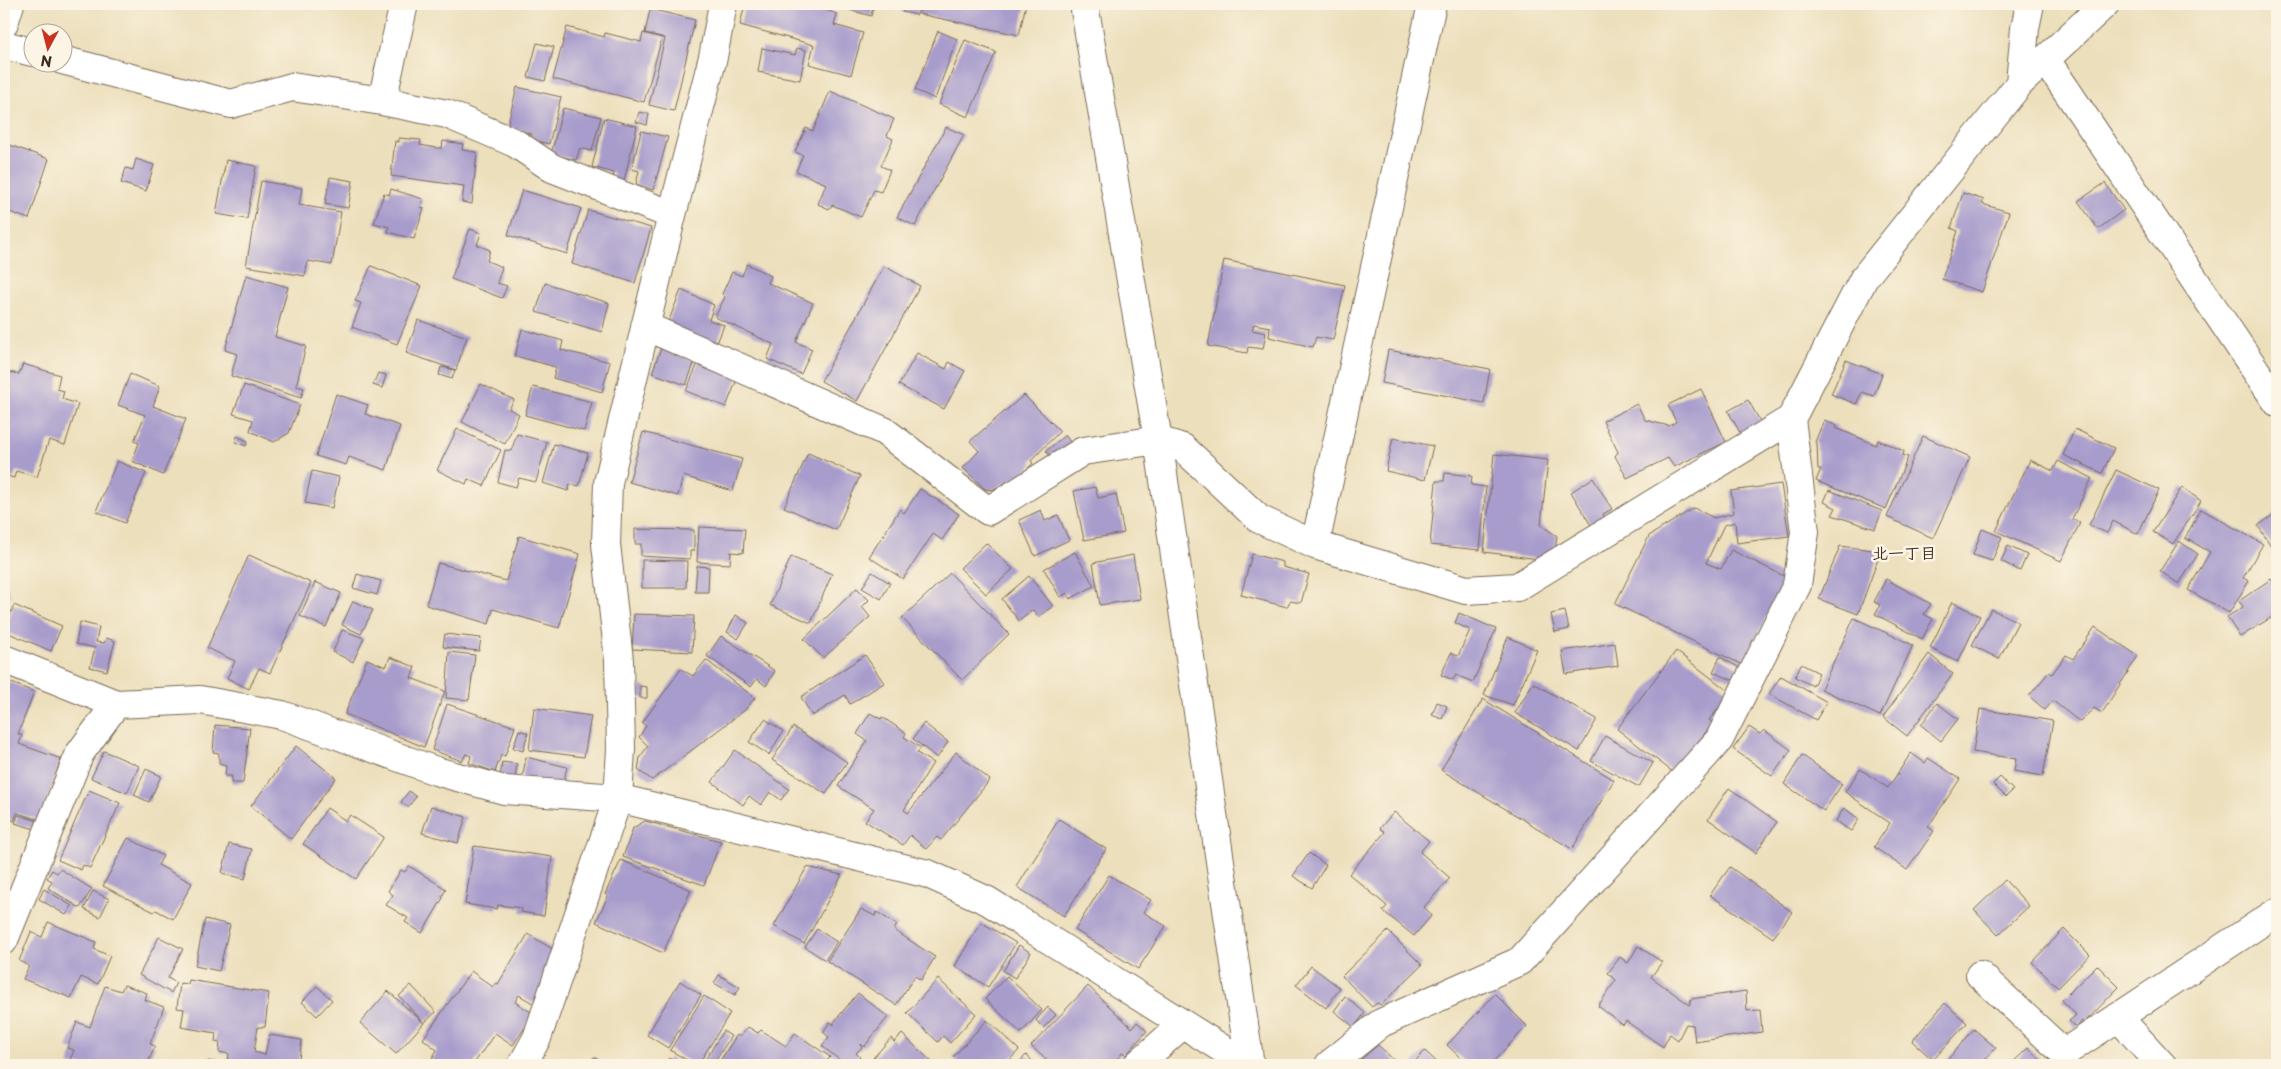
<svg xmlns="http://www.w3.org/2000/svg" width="2281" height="1069" font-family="'Playpen Sans','Klee One',sans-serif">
  <rect width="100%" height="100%" fill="#fcf5e5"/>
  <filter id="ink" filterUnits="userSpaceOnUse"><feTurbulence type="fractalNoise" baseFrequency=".02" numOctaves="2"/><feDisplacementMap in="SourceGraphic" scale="10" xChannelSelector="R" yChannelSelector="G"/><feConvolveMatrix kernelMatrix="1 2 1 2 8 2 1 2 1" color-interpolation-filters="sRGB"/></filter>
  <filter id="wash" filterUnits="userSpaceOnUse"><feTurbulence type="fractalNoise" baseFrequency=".0096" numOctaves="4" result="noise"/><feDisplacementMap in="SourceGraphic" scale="20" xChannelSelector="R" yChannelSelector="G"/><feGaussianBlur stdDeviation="1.12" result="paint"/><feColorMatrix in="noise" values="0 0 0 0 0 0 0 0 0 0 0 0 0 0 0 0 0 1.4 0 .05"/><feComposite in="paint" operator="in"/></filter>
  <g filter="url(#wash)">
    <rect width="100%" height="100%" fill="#ecdfbc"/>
    <g id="blocks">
      <path fill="#a89ccc" d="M745 4H808L837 14 834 25 863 33 851 75 809 64 814 45 740 25Z
        M830 4H874L871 16Z
        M904 4H920L917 15 902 12Z
        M922 4H1026L1019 35 919 14Z
        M650 9 695 20 674 111 649 105 665 38 645 33Z
        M567 27 604 37 605 33 641 42 643 33 662 38 644 102 553 79Z
        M938 31 957 39 935 99 915 90Z
        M965 40 996 52 968 117 939 104Z
        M537 43 554 47 545 81 528 77Z
        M762 48 795 55 797 48 806 50 800 80 758 72Z
        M517 87 561 97 549 144 532 140V134L507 127Z
        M830 91 894 119 887 136 893 139 881 166 890 170 881 192 874 190 861 217 832 205 829 209 818 204 826 184 796 171 803 155 795 152 806 128 813 131Z
        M563 108 601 117 592 151 580 148 576 160 551 154Z
        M639 112 649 114 647 125 636 122Z
        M604 118 637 126 623 185 612 182 614 173 592 167Z
        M946 127 964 135 915 226 897 217Z
        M641 131 668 137 653 190 636 184 639 171 632 169Z
        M399 138 421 140 420 145 436 148H442L443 141 463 144 462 150 477 152 472 204 462 202 464 186 391 176 395 141 399 142Z
        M4 143 49 159 29 219 4 210Z
        M136 159 154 165 146 191 121 183 126 168 133 170Z
        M226 160 256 166 247 219 216 214Z
        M330 177 353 181 348 208 325 204Z
        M261 181 302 188 299 205 341 212 332 265 308 261 305 276 246 266Z
        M2105 183 2124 210 2098 229 2078 201Z
        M391 189 423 199 421 207 424 208 414 239 388 232 389 227 374 223 384 193 389 195Z
        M522 190 581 208 567 254 508 235Z
        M1963 193 1984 200 1982 204 2009 212 1982 292 1942 279 1958 231 1951 228Z
        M588 210 651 228 635 283 572 264Z
        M470 229 481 233 477 245 490 250 487 261 502 267 497 283 507 286 502 298 451 279Z
        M1224 260 1345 285 1333 340 1316 337 1313 347 1269 337 1270 327 1254 324 1252 330 1266 333 1263 349 1248 347 1247 353 1208 346Z
        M747 264 771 276 768 283 813 303 796 342 812 349 801 374 767 359 773 344 715 317 725 297 722 294 732 272 742 276Z
        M371 266 422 286 397 344 352 327 361 303 355 301Z
        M884 266 920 286 857 401 821 381Z
        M246 275 288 287 275 337 306 346 296 386 304 388 301 398 231 376 237 354 225 350Z
        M545 283 609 303 602 332 536 312Z
        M681 290 714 305 709 320 724 325 716 346 667 325Z
        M418 320 467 337 456 370 406 353Z
        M522 329 563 341 561 350 610 362 602 392 553 378 556 367 515 356Z
        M661 348 695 361 686 385 652 373Z
        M1388 350 1490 369 1484 403 1382 383Z
        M917 353 946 369 949 362 965 371 944 409 899 385Z
        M1846 360 1882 374 1874 396 1862 392 1856 404 1831 394Z
        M699 361 738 377 726 407 686 391Z
        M23 364 60 375 57 389 64 391 62 399 78 404 65 445 49 440 37 477 16 471 14 478 4 475V387L8 372 19 374Z
        M441 367 455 370 452 379 439 375Z
        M378 373 386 375 382 388 373 385Z
        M130 374 160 386 153 406 186 419 163 475 132 461 139 443 134 441 145 415 118 405Z
        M481 384 514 400 509 409 519 414 505 444 462 422Z
        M244 385 300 405 289 433 274 442 250 431 253 420 233 414Z
        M533 387 592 402 584 431 525 415Z
        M1701 389 1726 442 1674 467 1668 458 1627 478 1615 456 1618 452 1603 421 1637 404 1645 420 1669 426 1676 422 1668 405Z
        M336 394 368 405 365 414 400 426 386 470 349 457 346 465 316 456Z
        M1024 395 1060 431 1031 461 1033 463 1024 473 992 490 985 489 963 468 979 451 970 441Z
        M1748 400 1763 426 1743 438 1728 411Z
        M1824 420 1837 426 1836 428 1876 445 1878 440 1904 451 1903 455 1908 457 1886 509 1816 481 1821 469H1818L1817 443 1815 442Z
        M457 429 501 450 484 486 468 479 466 484 437 470Z
        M2075 429 2114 448 2102 473 2063 455Z
        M643 432 742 459 733 491 683 476 678 496 629 482Z
        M517 434 547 442 536 482 519 478 516 487 498 482 505 450 511 451Z
        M1065 435 1071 443 1053 459 1046 451Z
        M237 436 248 441 246 446 235 442Z
        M1923 436 1970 457 1933 538 1887 517Z
        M1393 438 1433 446 1425 480 1386 471Z
        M554 444 588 453 579 486 570 484 568 491 543 483Z
        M808 453 860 476 836 530 784 507Z
        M1494 454 1548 460 1541 525 1557 536 1555 550 1539 559 1484 552Z
        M2030 460 2053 471 2058 461 2092 478 2072 519 2080 523 2061 561 1996 531Z
        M117 461 146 473 125 523 96 511Z
        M2116 470 2159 490 2138 534 2113 521 2107 533 2089 525Z
        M312 471 339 477 332 508 305 503Z
        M1445 473 1472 476 1471 485 1486 487 1480 550 1430 545 1436 481H1444Z
        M1593 478 1612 509 1603 514 1605 518 1592 527 1571 492Z
        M1781 484 1789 536 1737 543 1735 522 1724 525 1706 563 1721 569 1731 550 1786 577 1743 665 1615 604 1649 536 1694 508 1714 518 1734 513 1731 491Z
        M1095 487 1098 498 1116 494 1124 533 1084 540 1074 491Z
        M2182 487 2201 501 2173 544 2153 532Z
        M920 489 959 514 942 540 933 534 903 579 869 557 900 509 904 513Z
        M1829 490 1882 511 1875 529 1832 515 1836 508 1824 502Z
        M2201 509 2263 544 2243 578 2249 581 2229 613 2188 590 2210 552 2185 538Z
        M1041 510 1045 521 1058 515 1069 540 1035 556 1019 520Z
        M2277 512V555L2258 526Z
        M699 527 745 529 743 553 731 552 730 564 697 562Z
        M635 529 694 530V551H690V559L641 556V544H635Z
        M1982 529 2002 537 1992 561 1973 555Z
        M519 536 580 554 559 628 493 609 489 624 426 605 438 563 506 581Z
        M2179 541 2198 554 2179 584 2160 571Z
        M986 543 1013 569 986 594 960 568Z
        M1840 546 1881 551 1858 614 1819 599Z
        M2008 546 2027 555 2020 571 2001 561Z
        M1075 552 1094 586 1070 599 1067 593 1060 597 1044 569Z
        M1252 554 1283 562V567L1309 574 1301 603 1290 601 1287 607 1241 595Z
        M249 555 311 583 270 673 259 668 249 689 227 678 235 661 207 648Z
        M1133 555 1140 599 1100 605 1093 563Z
        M791 557 832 574 811 623 770 605Z
        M642 560 687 561 686 588H642Z
        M697 566 709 567 708 592H695Z
        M872 572 890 583 881 599 862 588Z
        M950 573 1009 634 962 680 902 618Z
        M357 574 381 581 377 595 353 588Z
        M1029 576 1053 606 1038 617 1033 610 1019 621 1002 599Z
        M1886 579 1931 604 1924 614 1933 619 1922 639 1875 614 1880 605 1874 602Z
        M2271 579 2277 589V614L2240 637 2227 617 2243 607 2239 601Z
        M315 582 341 593 326 627 300 616Z
        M857 588 869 600 862 607 870 617 823 658 804 639Z
        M4 590 10 593 4 609Z
        M353 601 373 610 361 634 342 625Z
        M1952 602 1980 616 1958 662 1930 648Z
        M14 605 62 626 51 651 4 631Z
        M1991 609 2018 622 1999 659 1972 645Z
        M1565 611 1569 629 1555 632 1551 614Z
        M1459 613 1496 629 1473 682 1456 675 1453 680 1441 675 1451 653 1458 656 1470 630 1455 623Z
        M634 614 694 616 692 652 632 649Z
        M736 615 748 623 738 639 727 632Z
        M1854 618 1913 645 1880 716 1821 689Z
        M80 622 99 627 96 642 104 643 106 638 115 641 107 671 90 667 95 648 76 644Z
        M2095 627 2138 656 2102 713 2094 708 2080 722 2053 701 2045 710 2029 696 2049 672 2052 674 2066 655 2073 659Z
        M342 630 364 638 353 662 333 652Z
        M445 634 481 638 479 651 443 647Z
        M721 636 775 671 766 686 757 679 751 687 707 656Z
        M1508 637 1537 650 1513 705 1484 695Z
        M1615 643 1618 666 1566 674 1562 651Z
        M1676 651 1731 693 1709 720 1713 723 1674 773 1617 729Z
        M449 652 475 655 469 700 446 698Z
        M1929 654 1953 674 1907 736 1883 717Z
        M865 655 884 683 850 704 845 695 812 716 801 697Z
        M390 657 415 667 411 678 445 691 424 747 345 714 367 659 386 667Z
        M1720 657 1740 668 1735 681 1713 672Z
        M706 660 755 698 745 710 652 780 638 770 640 757 648 746 639 737 646 726 642 723 681 669 693 676Z
        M1801 664 1819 673 1813 686 1795 677Z
        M1781 676 1827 702 1816 720 1769 694Z
        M9 682 34 692 18 734 22 735 19 744 61 759 40 820 17 813 14 821 4 817V696Z
        M1533 683 1597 719 1579 751 1515 713Z
        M640 686 647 687V698H640Z
        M1483 699 1614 780 1572 849 1441 770Z
        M1437 702 1447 706 1442 719 1432 715Z
        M1937 703 1958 719 1941 741 1921 725Z
        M447 704 515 727 505 756 501 755 495 772 469 763 471 756 466 754 462 761 432 750Z
        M534 708 591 716 584 757 529 750Z
        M1980 709 2053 721 2043 776 2014 771 2016 759 1973 752Z
        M870 713 881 719 882 717 906 733 904 737 921 748 917 753 933 763 904 810 908 813 956 752 990 780 941 840 937 837 926 849 910 835 903 845 865 821 874 809 838 786 867 741 857 734Z
        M765 719 783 731 769 755 749 742Z
        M924 723 948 742 937 758 913 739Z
        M215 725 250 728 243 783H231L232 776H225L226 766 219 764V753L213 752Z
        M793 727 847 762 826 794 772 760Z
        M1749 727 1760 734 1764 730 1791 750 1772 776 1733 749Z
        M519 730 528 733 523 751 513 748Z
        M1605 736 1653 763 1639 787 1591 761Z
        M296 746 336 778 291 839 251 806Z
        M735 750 789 789 781 800 770 792 761 805 749 796 743 805 712 782Z
        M104 751 139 766 127 793 91 778Z
        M1911 753 1925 763 1928 758 1960 779 1928 827 1934 831 1907 870 1874 847 1890 823 1845 792 1860 769 1888 788Z
        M1802 755 1842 784 1824 811 1784 784Z
        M526 757 567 767 563 784 522 781Z
        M502 762 517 764 515 779 500 777Z
        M146 769 161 776 149 802 134 795Z
        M2000 777 2013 790 2006 797 1993 784Z
        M1729 788 1777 822 1756 853 1708 819Z
        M89 790 120 803 90 868 83 865 81 870 58 860Z
        M409 791 416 797 408 807 401 802Z
        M431 806 466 817 458 843 422 833Z
        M327 808 346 821 350 815 384 837 356 879 303 844Z
        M1844 808 1859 819 1851 831 1836 821Z
        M1394 812 1429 841 1420 852 1450 878 1424 907 1432 915 1414 936 1383 911 1387 906 1349 874 1385 832 1380 828Z
        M18 815 38 821 35 829 15 823Z
        M1059 819 1106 849 1064 916 1017 887Z
        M645 821 721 841 704 885 623 857 633 828Z
        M128 838 163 856 158 865 192 883 173 919 156 910 154 912 103 886Z
        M229 844 252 849 245 879 222 873Z
        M474 846 552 857 544 916 521 912 522 908 498 905 497 909 465 904Z
        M1309 853 1326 865 1312 888 1293 876Z
        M621 860 691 890 663 953 596 922 608 896 605 894Z
        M409 866 446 889 442 897 443 898 422 933 405 922 408 918 386 905 393 895 388 891 401 870 405 872Z
        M807 867 842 875 804 944 774 926Z
        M1730 867 1792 912 1773 938 1710 895Z
        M60 869 92 889 80 908 48 888 52 881 47 878 52 870 57 873Z
        M1109 875 1151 900 1143 912 1166 926 1138 969 1075 930Z
        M2005 880 2029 906 1998 935 1974 910Z
        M44 889 72 906 66 915 39 899Z
        M93 891 109 899 100 917 84 909Z
        M861 909 875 916 877 912 897 925 894 930 935 957 921 980 915 976 896 1005 827 961Z
        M205 919 230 925 219 971 195 966Z
        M48 922 96 942 94 949 110 956 98 984 81 977 71 998 23 979 29 966 19 961 31 932 42 937Z
        M981 922 1016 943 988 987 955 966Z
        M817 929 837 942 825 960 805 947Z
        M2064 929 2090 955 2058 988 2032 962Z
        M1388 931 1422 965 1381 1005 1377 1003 1372 1007 1342 976Z
        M528 934 554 950 548 960 555 965 536 1005 519 995 515 1002 534 1014 513 1045 495 1033 473 1065H438L431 1060 437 1050 423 1039 471 971 493 987 496 983 498 984Z
        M159 937 183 949 168 978 176 983 171 993 139 975Z
        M1019 945 1031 953 1015 978 1003 971Z
        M1638 946 1662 962 1651 977 1690 1005 1691 999 1746 991 1747 1011 1760 1010 1762 1032 1695 1042 1693 1025 1686 1024 1678 1040 1670 1034 1663 1047 1626 1021 1623 1025 1598 1006 1616 980 1608 973 1620 957 1628 963Z
        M2097 965 2119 987 2084 1023 2082 1021 2076 1028 2069 1021 2076 1015 2062 1000Z
        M1311 966 1340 988 1326 1008 1296 985Z
        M719 975 740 987 735 995 714 983Z
        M1007 976 1042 1010 1021 1033 985 999Z
        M938 979 976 1014 950 1043 943 1036 938 1042 907 1013Z
        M189 980 269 993 265 1027H258L254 1052 265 1055 269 1035 302 1040 298 1065H261L228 1061 229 1054 219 1052 220 1043 215 1042 216 1033 181 1027 184 1009 177 1008 180 983 188 984Z
        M680 981 701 995 668 1048 647 1035Z
        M124 985 147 993 145 1000 164 1007 150 1044 155 1046 147 1065H68L74 1050 67 1048 77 1022 90 1027 105 986 121 991Z
        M411 985 436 1012 424 1023 399 996Z
        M317 986 332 1000 317 1016 302 1002Z
        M1088 986 1132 1028 1137 1022 1147 1031 1126 1055 1123 1052 1112 1065H1052L1031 1046Z
        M388 991 424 1023 396 1054 360 1023Z
        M858 993 888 1017 864 1047 861 1044 862 1047 856 1053 860 1057 853 1065H846L822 1046 829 1037 823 1032 830 1022 834 1025V1022Z
        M1495 994 1527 1026 1490 1065H1468L1447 1045Z
        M704 996 730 1013 698 1065H695L670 1050Z
        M1345 996 1365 1013 1354 1027 1334 1011Z
        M1945 1003 1967 1023 1933 1060 1912 1041Z
        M1048 1007 1056 1015 1043 1028 1036 1020Z
        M987 1020 1019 1050 1005 1065H962L953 1057Z
        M748 1027 758 1033 761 1030 786 1046 795 1033 830 1057 824 1065H717L737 1035 740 1037Z
        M1974 1029 1996 1048 1980 1065H1952L1947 1060Z
        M723 1031 731 1036 713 1065H702Z
        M902 1034 933 1063 931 1065H873L877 1062 873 1058 891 1038 894 1042Z
        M1378 1045 1399 1065H1354Z
        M2028 1048 2046 1065H2010Z
        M1425 1051 1440 1065H1411Z
        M1026 1055 1037 1065H1017Z
        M594 1057 605 1065H587Z
        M669 1058 680 1065H664Z
        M208 1061 227 1064 226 1065H207Z"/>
    </g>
  </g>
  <g filter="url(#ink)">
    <use href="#blocks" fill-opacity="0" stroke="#796955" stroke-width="1"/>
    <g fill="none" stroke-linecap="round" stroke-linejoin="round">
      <defs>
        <path id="minor" d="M1084 4 1158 440 1250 1065
          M4 23 10 4
          M4 45 32 52
          M62 60 231 104 292 87 382 101 404 4
          M2046 60 2277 402
          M2020 83 2025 28 2030 4
          M382 101 447 114 515 143 552 168 672 215
          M645 326 884 431 988 511 1083 451 1158 440 1183 448 1259 519 1315 545 1466 590 1517 587 1791 419
          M1315 545 1432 4
          M4 659 116 704 200 700 282 715 436 771 504 790 618 798 928 874 988 901 1248 1065
          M4 940 80 753 116 704
          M1980 975 2064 1053 2277 912
          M2118 1017 2162 1065
          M522 1065 537 1038 618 798 621 749 619 660 606 544 608 483 672 215 713 57 723 4
          M1137 1065 1182 1025
          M1329 1065 1381 1023 1520 961 1719 740 1797 585 1805 532 1791 419 1864 278 2020 83 2105 4"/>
      </defs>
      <use href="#minor" stroke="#796955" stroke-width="30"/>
      <use href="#minor" stroke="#fff" stroke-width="28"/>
    </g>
  </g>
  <g text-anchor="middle" stroke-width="5" stroke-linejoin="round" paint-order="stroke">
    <g font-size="16" font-weight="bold" fill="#3b2a1e" stroke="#fcf5e5">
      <text x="1904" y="559">北一丁目</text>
    </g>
  </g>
  <rect width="2281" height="1069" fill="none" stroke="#fcf5e5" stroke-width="20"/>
  <g transform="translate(48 48) rotate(187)"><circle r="24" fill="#fcf5e5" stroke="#afa495"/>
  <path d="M0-4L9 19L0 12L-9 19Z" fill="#c8321e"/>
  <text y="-8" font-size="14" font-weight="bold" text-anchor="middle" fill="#3b2a1e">N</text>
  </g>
</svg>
